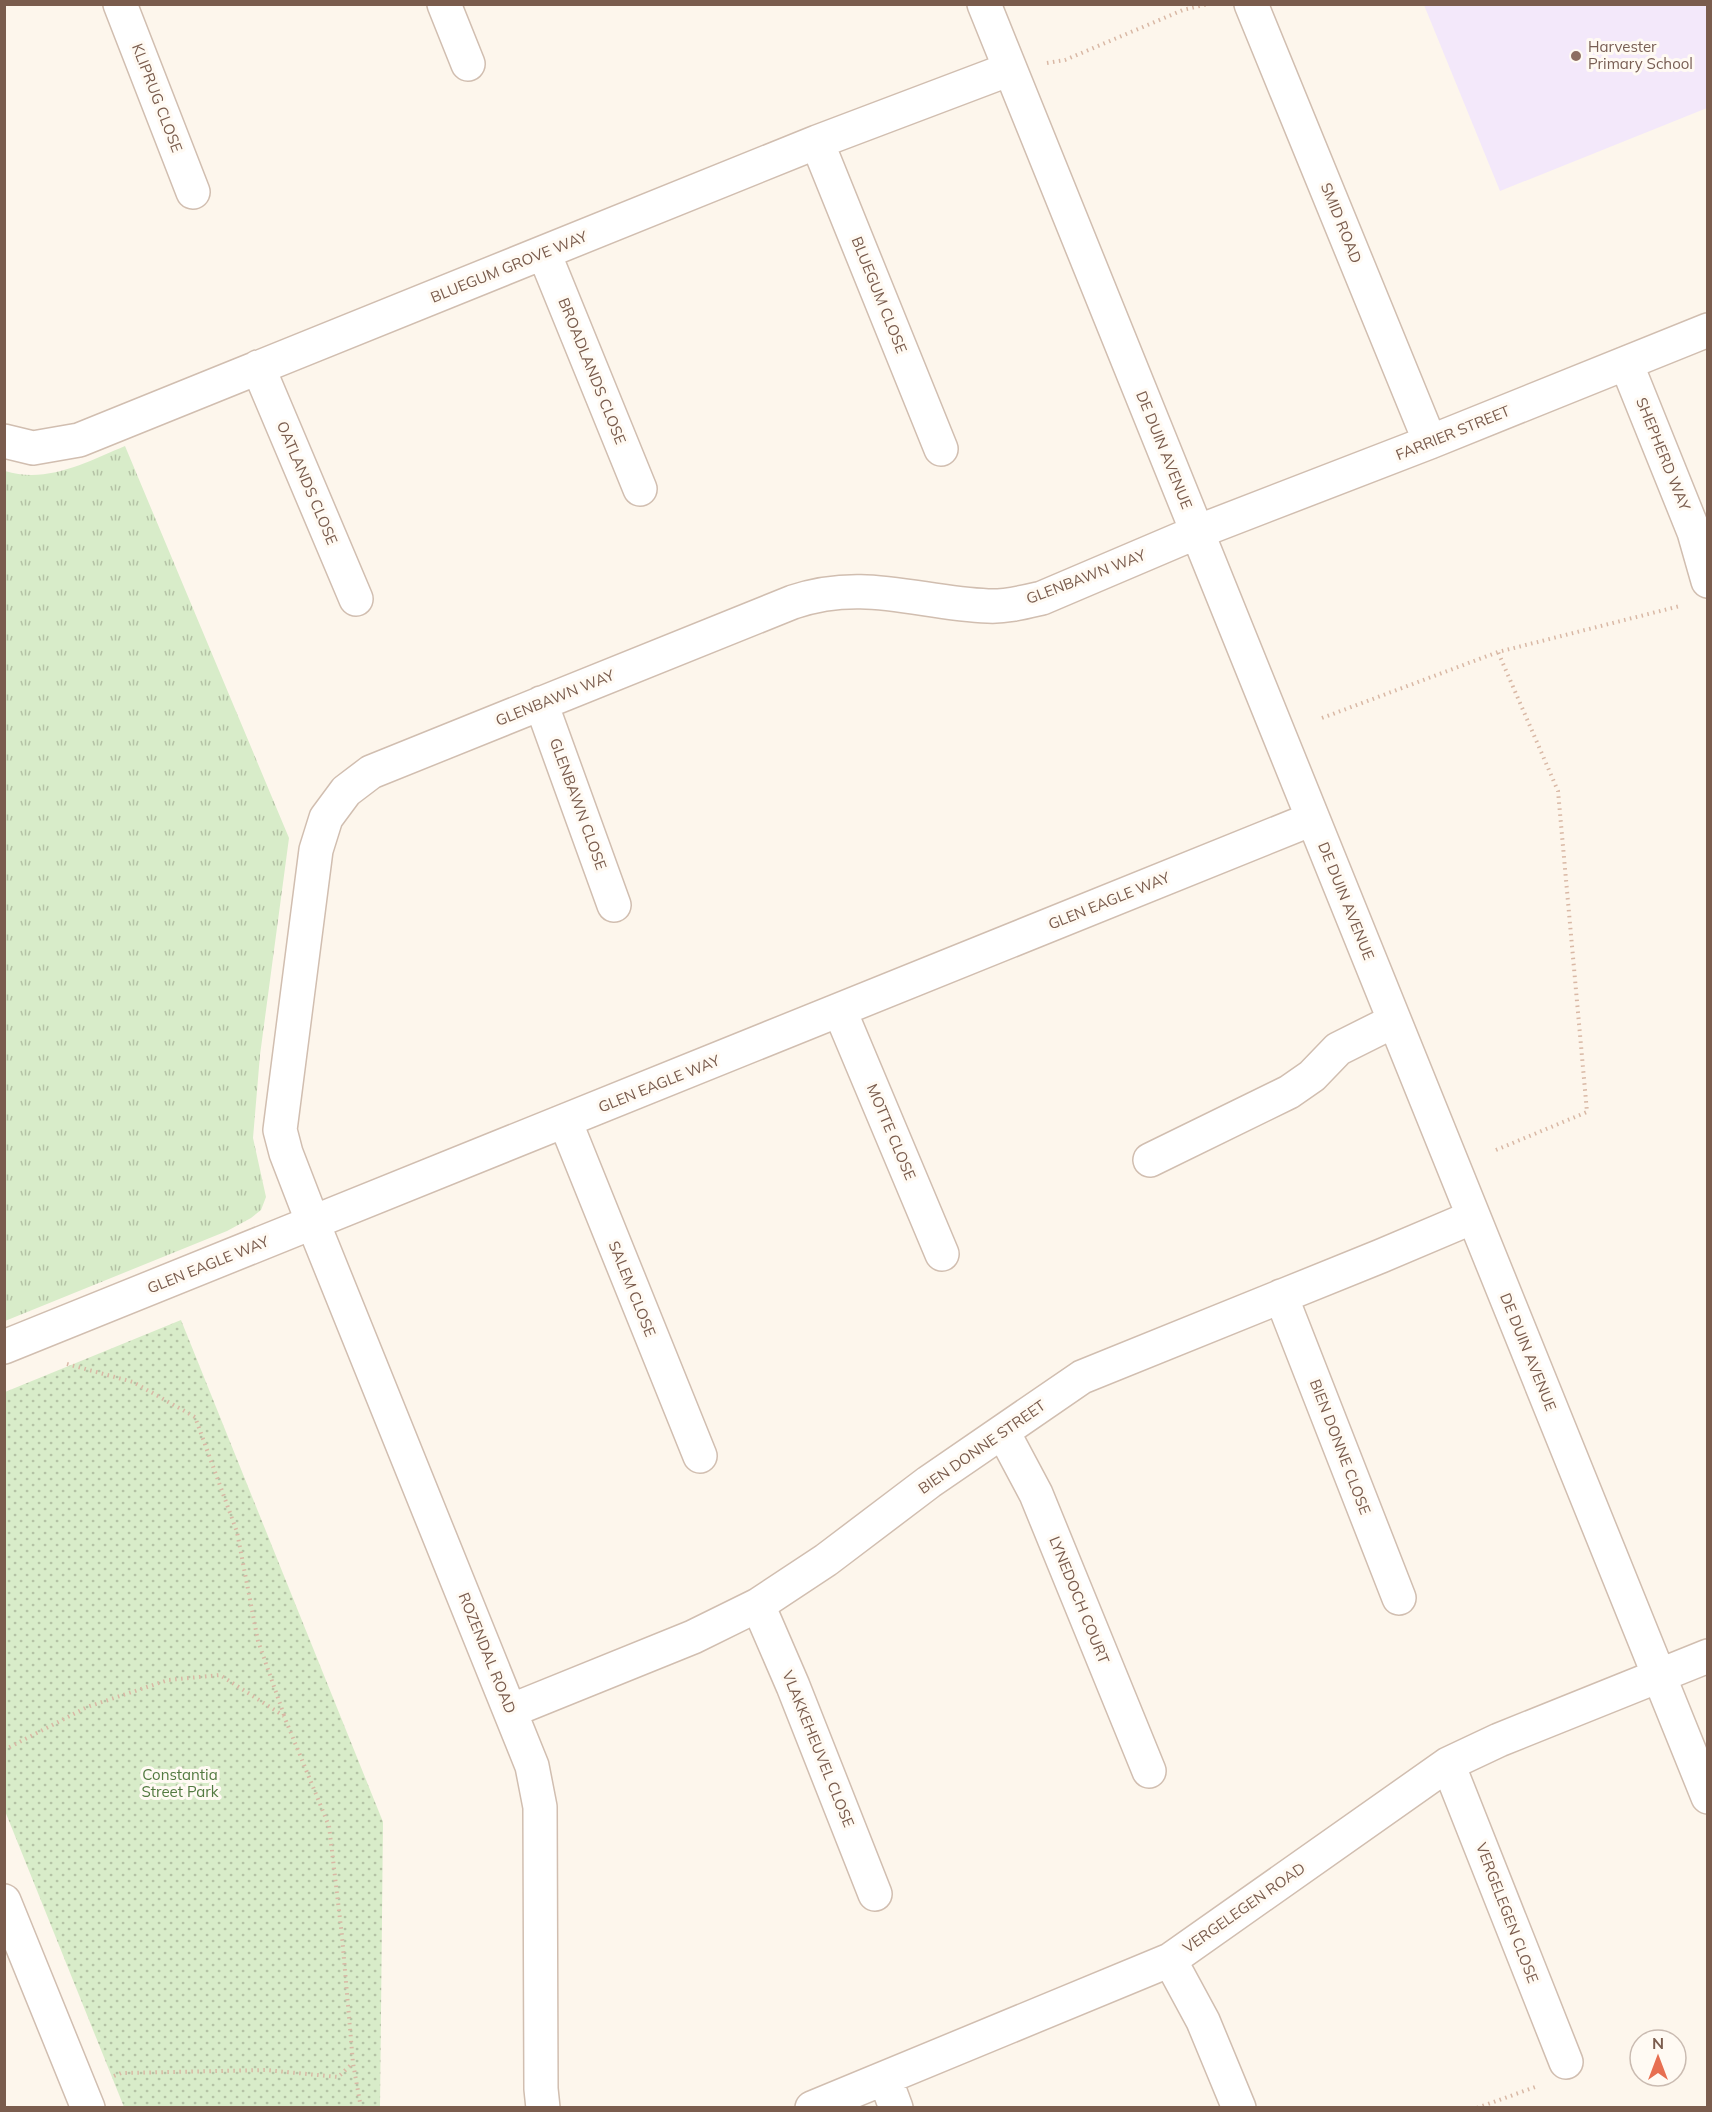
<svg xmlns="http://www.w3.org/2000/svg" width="1712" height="2112" font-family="Mulish,sans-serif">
  <defs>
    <pattern id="grass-tufts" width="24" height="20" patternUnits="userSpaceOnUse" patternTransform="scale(1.5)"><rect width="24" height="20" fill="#d8ecc9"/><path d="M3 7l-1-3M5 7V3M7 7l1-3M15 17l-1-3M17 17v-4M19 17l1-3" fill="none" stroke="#b4c2a5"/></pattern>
    <pattern id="park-dots" width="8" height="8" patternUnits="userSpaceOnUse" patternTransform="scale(1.5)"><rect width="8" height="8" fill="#d8ecc9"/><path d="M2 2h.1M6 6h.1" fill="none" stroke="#b4c2a5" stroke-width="1.8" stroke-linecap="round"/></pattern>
  </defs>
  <rect width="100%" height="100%" fill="#fdf6ec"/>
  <path fill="#f3e8fa" d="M1424 5H1707V108L1500 191Z"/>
  <path fill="url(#grass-tufts)" d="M125 446 289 838 260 1055 253 1138 266 1197 261 1210 251 1218 227 1231 5 1321V471C47 484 87 462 125 446Z"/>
  <path fill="url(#park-dots)" d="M181 1320 383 1822 380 2107H124L5 1811V1392Z"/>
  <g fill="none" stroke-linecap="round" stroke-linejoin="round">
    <defs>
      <path id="minor" d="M120 4 193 192
        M444 4 468 64
        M984 4 1708 1797
        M1251 4 1430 442
        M817 142 941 449
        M544 253 640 489
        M1626 363 1694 532 1708 581
        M258 367 356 599
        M4 441 33 448 79 440 817 142 1010 69
        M541 703 614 905
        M840 1011 942 1254
        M565 1121 700 1456
        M1150 1160 1289 1092 1312 1076 1338 1049 1394 1021
        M1281 1296 1399 1598
        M4 1347 1312 819
        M1003 1432 1036 1494 1149 1771
        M758 1605 793 1686 875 1894
        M510 1711 693 1637 758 1605 826 1560 929 1482 1082 1377 1381 1256 1473 1217
        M1448 1764 1566 2062
        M4 1901 88 2108
        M1170 1960 1203 2021 1239 2108
        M885 2078 896 2108
        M543 2108 541 2089 540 1807 532 1766 313 1223 286 1153 280 1130 316 850 326 818 346 791 371 772 793 602C864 578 918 603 988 606 1006 607 1025 602 1042 598L1197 532 1430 442 1708 330
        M812 2108 1170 1960 1448 1764 1499 1740 1708 1656"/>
    </defs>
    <use href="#minor" stroke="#d1beb0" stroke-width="36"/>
    <path stroke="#d9b8a5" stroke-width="4" stroke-dasharray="1.5 4.5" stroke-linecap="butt" d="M1047 63 1065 60 1183 10 1208 4
      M1322 718 1498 652 1680 606
      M1496 1150 1587 1112 1558 791 1498 652
      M67 1364 133 1382 195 1417 237 1532 258 1641 284 1715
      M4 1750 87 1707 168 1680 220 1675 284 1716 329 1826 342 1936 353 2063 361 2108
      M114 2076 121 2073 266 2070 338 2077 353 2063
      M1477 2108 1538 2086"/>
    <use href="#minor" stroke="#fff" stroke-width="33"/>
  </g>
  <circle fill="#8d6e63" stroke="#fffaf3" stroke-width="2" cx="1576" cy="56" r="6"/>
  <g text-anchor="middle" stroke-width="6" stroke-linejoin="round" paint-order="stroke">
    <g font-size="15" fill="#785e54" stroke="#fffaf3" text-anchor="start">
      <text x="1588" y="52">Harvester<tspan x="1588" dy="17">Primary School</tspan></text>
    </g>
    <g font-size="15" fill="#7a5c4d" stroke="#fffaf3">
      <text transform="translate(157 98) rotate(69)" y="5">KLIPRUG CLOSE</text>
      <text transform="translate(1341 223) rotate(68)" y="5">SMID ROAD</text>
      <text transform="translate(509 267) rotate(-22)" y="5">BLUEGUM GROVE WAY</text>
      <text transform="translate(879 295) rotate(68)" y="5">BLUEGUM CLOSE</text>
      <text transform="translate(592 371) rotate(68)" y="5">BROADLANDS CLOSE</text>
      <text transform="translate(1453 433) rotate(-22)" y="5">FARRIER STREET</text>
      <text transform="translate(1164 450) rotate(68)" y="5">DE DUIN AVENUE</text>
      <text transform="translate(1663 454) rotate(68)" y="5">SHEPHERD WAY</text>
      <text transform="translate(307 483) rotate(67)" y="5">OATLANDS CLOSE</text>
      <text transform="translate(1086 577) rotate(-21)" y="5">GLENBAWN WAY</text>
      <text transform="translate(555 698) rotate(-22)" y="5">GLENBAWN WAY</text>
      <text transform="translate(578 804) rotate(70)" y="5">GLENBAWN CLOSE</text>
      <text transform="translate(1109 901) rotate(-22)" y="5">GLEN EAGLE WAY</text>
      <text transform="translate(1346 901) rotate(68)" y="5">DE DUIN AVENUE</text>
      <text transform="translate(659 1084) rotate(-22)" y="5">GLEN EAGLE WAY</text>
      <text transform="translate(891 1132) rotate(67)" y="5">MOTTE CLOSE</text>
      <text transform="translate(208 1265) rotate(-22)" y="5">GLEN EAGLE WAY</text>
      <text transform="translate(632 1289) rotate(68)" y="5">SALEM CLOSE</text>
      <text transform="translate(1528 1352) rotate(68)" y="5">DE DUIN AVENUE</text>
      <text transform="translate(982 1447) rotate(-35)" y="5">BIEN DONNE STREET</text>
      <text transform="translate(1340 1447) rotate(69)" y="5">BIEN DONNE CLOSE</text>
      <text transform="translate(1079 1600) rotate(68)" y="5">LYNEDOCH COURT</text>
      <text transform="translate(487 1653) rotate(68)" y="5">ROZENDAL ROAD</text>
      <text transform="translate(818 1749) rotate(68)" y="5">VLAKKEHEUVEL CLOSE</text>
      <text transform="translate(1244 1908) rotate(-35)" y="5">VERGELEGEN ROAD</text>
      <text transform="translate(1507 1913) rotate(69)" y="5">VERGELEGEN CLOSE</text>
    </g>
    <g font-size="15" fill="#537a41" stroke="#fffaf3">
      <text x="180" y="1780">Constantia<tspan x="180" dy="17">Street Park</tspan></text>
    </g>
  </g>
  <rect width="1712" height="2112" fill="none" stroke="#7a5c4d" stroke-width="12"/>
  <g transform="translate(1658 2058)"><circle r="28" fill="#fffaf3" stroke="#cabbb1" stroke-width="1.5"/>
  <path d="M0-4.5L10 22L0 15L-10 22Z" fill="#e76f51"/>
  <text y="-9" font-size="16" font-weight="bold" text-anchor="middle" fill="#7a5c4d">N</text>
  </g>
</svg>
